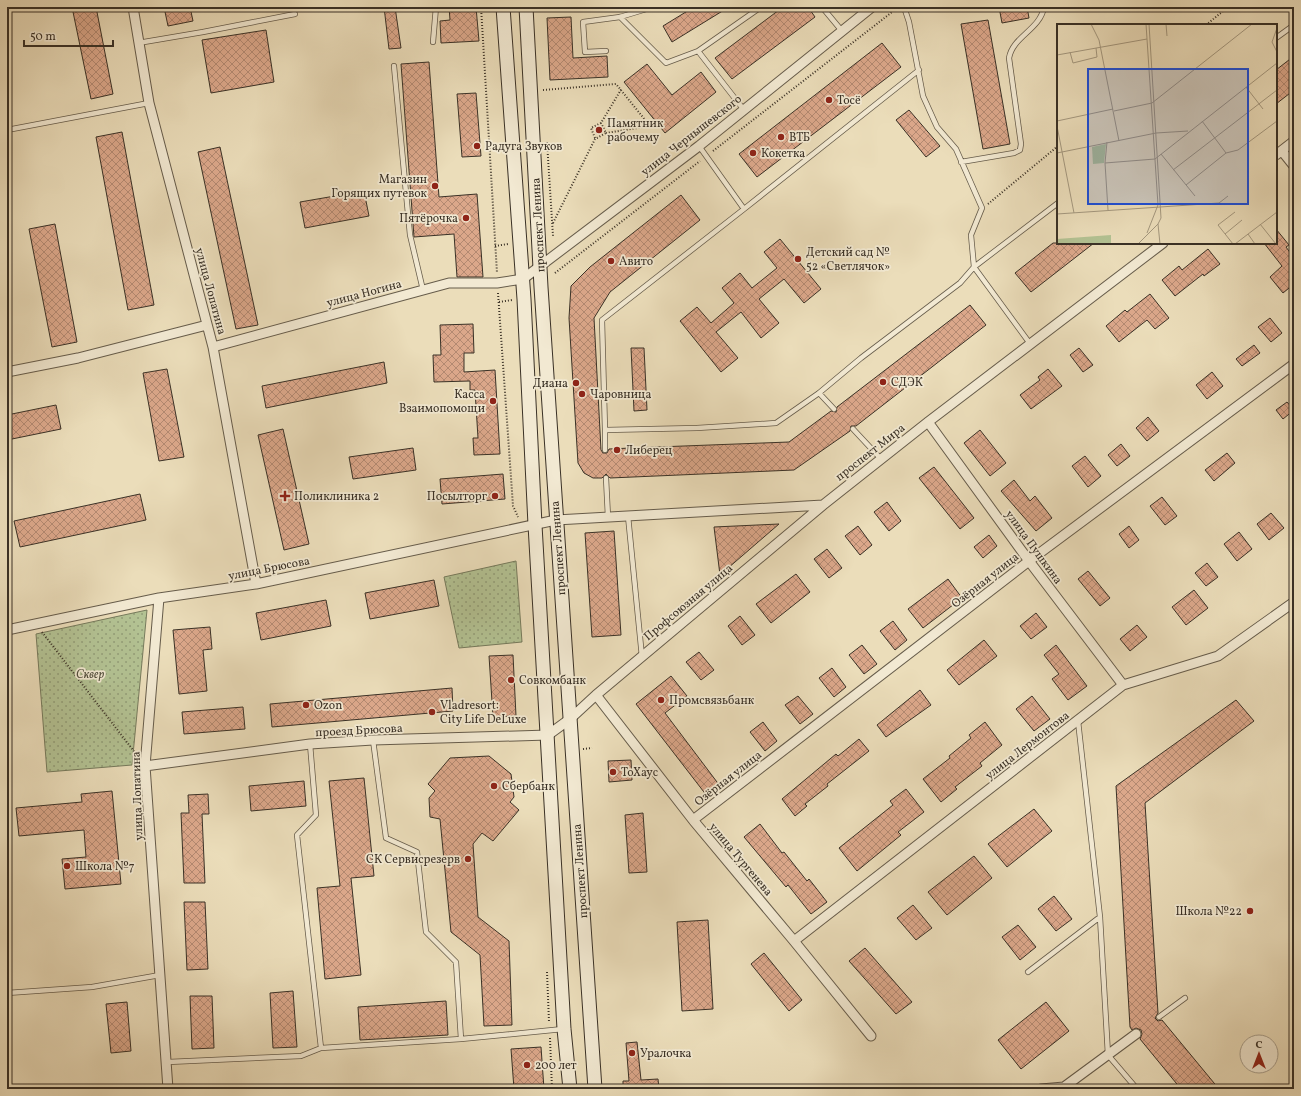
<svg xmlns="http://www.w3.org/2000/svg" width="1301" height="1096" font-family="Vollkorn,serif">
  <defs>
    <pattern id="park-dots" width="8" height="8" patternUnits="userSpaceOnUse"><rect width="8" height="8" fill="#b3c293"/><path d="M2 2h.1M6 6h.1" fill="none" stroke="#939e78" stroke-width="1.8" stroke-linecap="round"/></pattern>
    <pattern id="building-cross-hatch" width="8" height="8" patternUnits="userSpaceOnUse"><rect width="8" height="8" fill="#dba78a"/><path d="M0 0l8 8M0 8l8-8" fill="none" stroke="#b38971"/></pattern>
  </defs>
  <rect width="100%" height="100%" fill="#ebddba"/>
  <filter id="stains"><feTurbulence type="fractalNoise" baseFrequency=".005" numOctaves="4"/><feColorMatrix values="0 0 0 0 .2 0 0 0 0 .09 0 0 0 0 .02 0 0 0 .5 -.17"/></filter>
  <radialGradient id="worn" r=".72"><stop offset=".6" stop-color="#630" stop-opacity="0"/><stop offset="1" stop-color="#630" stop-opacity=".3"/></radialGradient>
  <path fill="url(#park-dots)" stroke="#767a5c" d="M516 561 522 642 459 648 444 577Z
    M147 610 132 765 47 772 36 634Z"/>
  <path fill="url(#building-cross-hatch)" stroke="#3a3126" d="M72 7H96L113 94 91 99Z
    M164 7H190L193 21 168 26Z
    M384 7H395L401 48 389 49Z
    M449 7H476L479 41 441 43 440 21 450 20Z
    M694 7H729L672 42 663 26Z
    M783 7H808L815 17 732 79 715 58Z
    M999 7H1027L1029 18 1002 23Z
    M571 17 573 58 607 56 608 77 550 80 547 18Z
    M988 20 1010 144 983 149 961 24Z
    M266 30 274 82 211 93 202 40Z
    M882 43 901 67 757 177 739 154Z
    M1294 56V90L1276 104V70Z
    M429 62 439 197 477 194 483 277H457L454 234 414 237 401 64Z
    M647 64 672 95 701 72 716 92 665 133 624 82Z
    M476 93 481 156 462 157 457 94Z
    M909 110 940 146 926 157 896 120Z
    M122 132 154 305 128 310 96 137Z
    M220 147 258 325 236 329 198 152Z
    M364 191 369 216 305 228 300 202Z
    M681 195 700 220 610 292 594 318 601 450 603 453H607L609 449 631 448 789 442 831 411 836 412 837 407 970 305 986 325 856 426H851L850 431 794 470 610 478 606 474 602 478H593L584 473 578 463 569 318 571 286 590 267Z
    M55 224 77 342 52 347 29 229Z
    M1276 229 1289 245 1286 247 1294 258V284L1283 293 1270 277 1282 266 1264 243H1276Z
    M780 239 821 289 804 303 784 279 759 299 779 323 761 338 741 312 716 332 738 358 721 372 680 321 697 307 711 323 734 303 722 288 740 273 752 288 777 268 764 252Z
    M1053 243H1094L1031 292 1015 273Z
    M1208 249 1220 264 1204 276 1203 274 1175 296 1162 280 1179 266 1182 270Z
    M1150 294 1169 318 1155 329 1147 320 1119 342 1106 326 1125 310 1127 312Z
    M1270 318 1282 333 1271 342 1258 327Z
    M473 324 474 353H464V372L495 370 500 454 474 455 473 438H478L475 390H470V381L434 382 433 355H441L440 325Z
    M1254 345 1260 353 1242 366 1236 359Z
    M631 348H644L647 410 634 411Z
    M1079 348 1093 365 1083 372 1070 355Z
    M384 362 387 383 266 408 262 386Z
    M167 369 184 457 159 461 143 373Z
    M1048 369 1062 386 1031 409 1020 395 1040 380 1038 377Z
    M1212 372 1223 386 1207 399 1196 385Z
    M1287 402 1294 410 1283 419 1276 410Z
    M56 405 61 429 7 440V415Z
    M1148 417 1159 431 1147 441 1136 428Z
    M283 429 309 544 284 550 258 435Z
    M980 430 1006 463 990 476 964 443Z
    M1121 444 1130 456 1117 466 1108 455Z
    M413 448 416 470 353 479 349 457Z
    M1227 453 1235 463 1214 481 1205 470Z
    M1085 456 1101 476 1088 487 1072 466Z
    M934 467 974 518 960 529 919 478Z
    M503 474 505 499 442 504 440 479Z
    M1014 480 1030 501 1035 496 1052 518 1036 531 1001 491Z
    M140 494 146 520 20 547 14 521Z
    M1162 497 1177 516 1165 525 1150 506Z
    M887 502 901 521 889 531 874 512Z
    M1271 513 1284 528 1269 540 1257 524Z
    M779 524 720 575 714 527Z
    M858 526 872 545 860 555 845 536Z
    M1129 526 1139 540 1129 548 1119 534Z
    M614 531 621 635 592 637 585 533Z
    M1239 532 1252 549 1237 561 1224 544Z
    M989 535 997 546 983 558 974 547Z
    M827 549 842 568 829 578 814 559Z
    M1207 563 1218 577 1206 586 1195 573Z
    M1088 571 1110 598 1100 606 1078 579Z
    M796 574 810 592 771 623 756 604Z
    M948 579 962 598 923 628 908 609Z
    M434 580 439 606 370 619 365 593Z
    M1194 590 1208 608 1186 625 1172 607Z
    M326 600 331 626 261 640 256 613Z
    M1036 613 1047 627 1031 639 1020 626Z
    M740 616 755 635 742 645 728 626Z
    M893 621 907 640 895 650 880 631Z
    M1137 625 1147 637 1130 651 1120 639Z
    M210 627 212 649 203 650 207 691 179 694 173 630Z
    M984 640 997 656 959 685 947 670Z
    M862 645 877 664 864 674 849 655Z
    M1056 645 1087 686 1068 700 1052 679 1059 674 1044 655Z
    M699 652 714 670 701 680 686 662Z
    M513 655 516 716 493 717 489 656Z
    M832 668 846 687 834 697 819 678Z
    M671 676 687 696 665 713 720 786 707 796 636 704Z
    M452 688 453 711 272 727 270 704Z
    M920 690 931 705 886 737 877 725Z
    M798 696 813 714 800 724 785 705Z
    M1032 696 1050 719 1034 731 1016 709Z
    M1236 700 1254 721 1145 803 1158 1013 1155 1018 1158 1021 1162 1020 1219 1089H1181L1140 1039 1142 1034 1141 1030 1136 1028 1132 1030 1130 1027 1116 786Z
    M243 707 245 729 184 734 182 712Z
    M763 722 777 741 765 751 750 732Z
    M985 722 1002 745 980 763 982 766 955 787 957 789 941 802 923 779 950 758 949 756 971 738 969 735Z
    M859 739 869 751 827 784 828 786 805 804 807 806 795 816 782 799 836 754 838 756Z
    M489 756 511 774 514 797 510 802 519 810 493 841 482 833 473 844 478 917 509 941 512 1025 484 1026 480 955 451 932 440 819 430 817 429 798 435 791 428 784 450 758Z
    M631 760 632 780 609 782 608 761Z
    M364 778 374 876 351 878 361 975 325 979 317 888 340 886 329 781Z
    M304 781 306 806 251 811 249 786Z
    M906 789 924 812 898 832 901 835 857 871 839 848 893 805 890 801Z
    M112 791 121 884 65 889 62 859 86 857 84 830 19 836 16 808 82 802 81 794Z
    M208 794 209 814H202L205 883H184L181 813H189L188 795Z
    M1034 809 1052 831 1007 867 988 844Z
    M643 813 647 872 629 873 625 815Z
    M760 824 782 853 784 852 807 881 809 879 827 902 811 914 788 885 786 887 744 837Z
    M974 856 992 878 947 915 928 892Z
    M1054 896 1072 919 1056 931 1038 909Z
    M184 902H205L208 969 187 970Z
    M913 905 932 928 916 940 897 918Z
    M708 920 713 1009 682 1011 677 922Z
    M1018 925 1036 947 1020 960 1002 937Z
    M865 948 912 1002 896 1014 849 961Z
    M764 953 802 1000 789 1011 751 964Z
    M293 991 297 1047 273 1048 270 993Z
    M190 996H212L214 1048 192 1049Z
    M446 1001 448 1035 360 1040 358 1007Z
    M127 1002 131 1051 111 1053 106 1004Z
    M1046 1002 1069 1031 1021 1069 998 1040Z
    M637 1042 641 1080 658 1079 659 1089H623V1081H629L626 1043Z
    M541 1047 544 1089H514L511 1049Z"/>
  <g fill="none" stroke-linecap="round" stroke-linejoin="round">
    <defs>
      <path id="service" d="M822 7 842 31
        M904 7 909 22 923 96 937 127 956 149 982 208 971 235 974 267 1031 345
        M620 17 666 63 698 51 744 110
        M1276 38 1294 25
        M433 42 436 7
        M138 43 203 32 295 14
        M606 51 585 52 583 22 620 17 653 7
        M698 51 761 7
        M394 66 410 235 423 290
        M7 130 149 103
        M699 146 744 209 602 320 605 430 697 428 776 423 819 393 861 358 960 283 974 267 1058 203
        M961 162 1014 153 1020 150 1021 144 1009 58C1013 36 1040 30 1044 7
        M744 209 919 70
        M819 393 834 409
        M853 429 881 459
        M605 430V450
        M606 478 608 517
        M628 516 642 657
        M1078 721 1100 917 1108 1055 1137 1089
        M1028 972 1100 917
        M7 993 92 987 160 975
        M1159 1017 1185 998
        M461 1039 563 1029
        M321 1048 461 1039 456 962 426 932 417 852 386 838 373 740
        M168 1062 301 1056 321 1048 297 835 316 815 310 744"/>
      <path id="minor" d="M133 7 149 103 213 347 256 584
        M1282 151 1294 166
        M1276 155 1294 141
        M213 347 449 283H497L523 279 699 146 872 7
        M7 372 78 358 207 325
        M928 422 1029 561 1123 685
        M159 598 145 766 168 1089
        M7 630 159 598 256 584 556 520 823 505
        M596 695 693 820 794 941 871 1036
        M145 766 310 744 373 740 548 735 570 719 596 695 823 505 928 422 1163 243
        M693 820 1029 561 1294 364
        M794 941 1123 685 1218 656 1294 602
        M1041 1089 1064 1087 1136 1034"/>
      <path id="secondary" d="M503 7 524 299 535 525 564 1029 570 1089
        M526 7 541 287 595 1089"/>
    </defs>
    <use href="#service" stroke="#665c4b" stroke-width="6"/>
    <use href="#minor" stroke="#665c4b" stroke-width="11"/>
    <use href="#secondary" stroke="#3a3126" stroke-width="15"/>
    <path stroke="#3a3126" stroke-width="2" stroke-dasharray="1 2" stroke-linecap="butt" d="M481 7 497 273
      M1206 25 1228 7
      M543 90 616 84 650 126 606 133
      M595 138 591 128 601 123 622 88
      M547 142 553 236
      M713 151 896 9
      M988 204 1058 146
      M553 223 595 139 606 133 601 123
      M495 246 508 244
      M555 273 700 161
      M498 293 513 506 518 517
      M499 302 512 300
      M42 632 136 754
      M583 749 592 748
      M547 972 549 1022
      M550 1038 552 1089"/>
    <use href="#service" stroke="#f2e9d2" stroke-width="4.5"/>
    <use href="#minor" stroke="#f2e9d2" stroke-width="9"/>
    <use href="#secondary" stroke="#f2e9d2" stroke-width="13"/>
  </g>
  <g fill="#8f2418" stroke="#f2e9d2" stroke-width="1.5">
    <circle cx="829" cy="100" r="4"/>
    <circle cx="599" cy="130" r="4"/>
    <circle cx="781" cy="137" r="4"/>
    <circle cx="477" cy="146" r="4"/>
    <circle cx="753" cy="153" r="4"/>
    <circle cx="435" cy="186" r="4"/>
    <circle cx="466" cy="218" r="4"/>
    <circle cx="798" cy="259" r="4"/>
    <circle cx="611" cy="261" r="4"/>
    <circle cx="883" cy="382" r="4"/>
    <circle cx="576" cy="383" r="4"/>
    <circle cx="582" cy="394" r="4"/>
    <circle cx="493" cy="401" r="4"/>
    <circle cx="617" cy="450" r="4"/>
    <path d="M283 490h4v4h4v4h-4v4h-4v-4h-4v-4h4z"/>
    <circle cx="495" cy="496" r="4"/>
    <circle cx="511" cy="680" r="4"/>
    <circle cx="661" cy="700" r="4"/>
    <circle cx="306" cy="705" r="4"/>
    <circle cx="432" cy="712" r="4"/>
    <circle cx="613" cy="772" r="4"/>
    <circle cx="494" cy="786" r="4"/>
    <circle cx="468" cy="859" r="4"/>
    <circle cx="67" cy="866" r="4"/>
    <circle cx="1250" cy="911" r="4"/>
    <circle cx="632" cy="1053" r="4"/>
    <circle cx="527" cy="1065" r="4"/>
  </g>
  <g text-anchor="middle" stroke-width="3.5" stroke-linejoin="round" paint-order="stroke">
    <g font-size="12" fill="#3a3126" stroke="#f2e9d2" text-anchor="start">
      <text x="837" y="104">Тосё</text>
      <text x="607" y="127">Памятник<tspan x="607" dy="14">рабочему</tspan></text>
      <text x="789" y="141">ВТБ</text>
      <text x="485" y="150">Радуга Звуков</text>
      <text x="761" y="157">Кокетка</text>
      <text x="427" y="183" text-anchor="end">Магазин<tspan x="427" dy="14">Горящих путевок</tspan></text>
      <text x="458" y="222" text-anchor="end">Пятёрочка</text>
      <text x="806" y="256">Детский сад №<tspan x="806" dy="14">52 «Светлячок»</tspan></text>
      <text x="619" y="265">Авито</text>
      <text x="891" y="386">СДЭК</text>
      <text x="568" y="387" text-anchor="end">Диана</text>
      <text x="485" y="398" text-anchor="end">Касса<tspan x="485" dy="14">Взаимопомощи</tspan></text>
      <text x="590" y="398">Чаровница</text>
      <text x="625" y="454">Либерец</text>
      <text x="294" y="500">Поликлиника 2</text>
      <text x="487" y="500" text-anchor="end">Посылторг</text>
      <text x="519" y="684">Совкомбанк</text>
      <text x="669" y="704">Промсвязьбанк</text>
      <text x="314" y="709">Ozon</text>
      <text x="440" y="709">Vladresort:<tspan x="440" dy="14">City Life DeLuxe</tspan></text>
      <text x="621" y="776">ТоХаус</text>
      <text x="502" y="790">Сбербанк</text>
      <text x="460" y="863" text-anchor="end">СК Сервисрезерв</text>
      <text x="75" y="870">Школа №7</text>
      <text x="1242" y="915" text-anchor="end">Школа №22</text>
      <text x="640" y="1057">Уралочка</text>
      <text x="535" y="1069">200 лет</text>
    </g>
    <g font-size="12" fill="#3a3126" stroke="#f2e9d2">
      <text transform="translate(691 135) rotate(-38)" y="4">улица Чернышевского</text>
      <text transform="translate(538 225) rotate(-93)" y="4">проспект Ленина</text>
      <text transform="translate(211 291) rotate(75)" y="4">улица Лопатина</text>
      <text transform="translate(364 293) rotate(-15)" y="4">улица Ногина</text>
      <text transform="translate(870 452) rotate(-38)" y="4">проспект Мира</text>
      <text transform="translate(1034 547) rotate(54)" y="4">улица Пушкина</text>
      <text transform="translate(558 548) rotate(-94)" y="4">проспект Ленина</text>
      <text transform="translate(269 568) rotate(-11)" y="4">улица Брюсова</text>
      <text transform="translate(985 580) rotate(-38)" y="4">Озёрная улица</text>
      <text transform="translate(688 602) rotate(-40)" y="4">Профсоюзная улица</text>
      <text transform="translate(359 730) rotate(-3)" y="4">проезд Брюсова</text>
      <text transform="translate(1027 745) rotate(-38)" y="4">улица Лермонтова</text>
      <text transform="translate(728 778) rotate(-38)" y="4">Озёрная улица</text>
      <text transform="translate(137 796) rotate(-92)" y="4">улица Лопатина</text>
      <text transform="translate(741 859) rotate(50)" y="4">улица Тургенева</text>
      <text transform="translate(580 871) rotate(-94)" y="4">проспект Ленина</text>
    </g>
    <g font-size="12" font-style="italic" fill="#524e3c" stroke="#f2e9d2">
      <text x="90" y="678">Сквер</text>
    </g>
  </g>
  <g transform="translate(1057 24)">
    <rect width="220" height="220" fill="#ebddba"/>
    <path d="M49 120 47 139 36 140 35 123Z" fill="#b3c293"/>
    <path d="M54 211V220H0V215Z" fill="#b3c293"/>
    <path fill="none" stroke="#a4987f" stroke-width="1" d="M34 0 42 16 62 117M89 0 101 181 90 209M109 0 110 12M220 4 215 18 220 28M13 28 16 39 40 33 39 24M0 31 90 15M189 63 206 85M57 87 95 79 195 0M0 97 56 85M145 97 169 129M0 102 17 189M50 118 48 139 51 186M0 129 99 109 131 107M104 130 138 172M48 139 98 135 220 39M116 146 220 66M129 161 169 129 181 126 220 97M0 190 162 179 171 172M101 200 103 220M203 200 219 220M168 210 185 196M191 210 198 220M81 220 101 200 104 194 92 0M176 220 161 201 178 188M178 220 220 188"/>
    <path fill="#1d4ed8" fill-opacity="0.15" stroke="#1d4ed8" stroke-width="2" d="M31 45H191V180H31Z"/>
    <rect width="220" height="220" fill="none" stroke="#3a3126" stroke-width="2"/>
  </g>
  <rect width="1301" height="1096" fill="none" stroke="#ebddba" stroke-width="24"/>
  <rect x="8" y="8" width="1285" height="1080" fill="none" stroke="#3a3126" stroke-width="2"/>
  <rect x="12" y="12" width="1277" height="1072" fill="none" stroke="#3a3126"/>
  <g transform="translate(1259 1054)"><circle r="19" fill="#f2e9d2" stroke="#a89f8d"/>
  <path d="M0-3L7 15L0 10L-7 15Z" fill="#8f2418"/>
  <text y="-6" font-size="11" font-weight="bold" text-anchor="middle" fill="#3a3126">С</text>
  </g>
  <path d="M24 40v6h89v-6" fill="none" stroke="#3a3126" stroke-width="2"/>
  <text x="30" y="40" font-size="12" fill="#3a3126" stroke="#f2e9d2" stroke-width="3" paint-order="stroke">50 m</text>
  <rect width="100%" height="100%" filter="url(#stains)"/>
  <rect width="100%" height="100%" fill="url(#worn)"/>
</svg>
